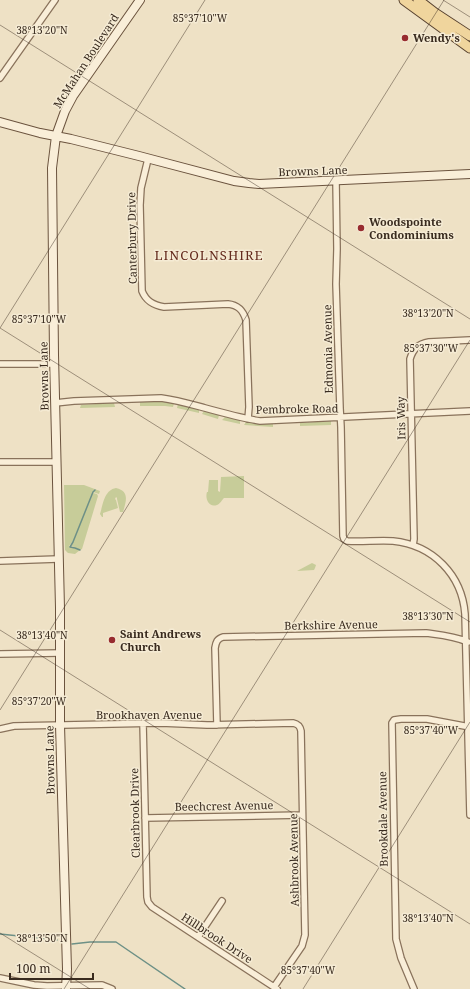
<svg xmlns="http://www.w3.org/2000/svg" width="470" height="989" font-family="'Noto Serif',serif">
  <rect width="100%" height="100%" fill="#eee1c5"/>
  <path fill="#c7cc99" d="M155 401 174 403 173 407 165 406H140V402Z
    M114 403 115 407 80 408 81 405Z
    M178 404 199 410V413L177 408Z
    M204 411 219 415 218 419 202 414Z
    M225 417 240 420V424L222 420Z
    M331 421V425L300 426V423Z
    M246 422 256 424H273V427L244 425Z
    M244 476V498H224C222 500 220 504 217 505 208 508 205 498 207 492H208L209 480H218V491L220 492 221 477Z
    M64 485H84L100 491 99 494 93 492 95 490H94L73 541 69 546 80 550 75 554 68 553 65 550Z
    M116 488C130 491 126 502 123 512H120L117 499V498L116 497 115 499 116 500 118 508 103 513V517H102L100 514C103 505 104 490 116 488Z
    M93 493 97 494 98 496 82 549 80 550 72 546V544Z
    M312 563 316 565 315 568 314 570 297 571Z"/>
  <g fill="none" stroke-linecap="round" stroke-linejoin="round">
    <path stroke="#6d9086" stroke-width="1.5" d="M70 547 73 542 93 492 95 490
      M70 547 75 548 80 550
      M0 934 57 940
      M72 944 90 942H116L185 989"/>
    <defs>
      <path id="street" d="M0 78 55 0
        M148 159 141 188 140 205 142 291C146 301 153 305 164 307L228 304C238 305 243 310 246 320L249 407 248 419
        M336 181 337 249 336 284 340 408 341 427 343 536 344 539 347 541C362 542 378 540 393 541 433 545 462 575 465 614L470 815
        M0 364H54
        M55 403 74 401 161 398C176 400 190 404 205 408 223 413 241 418 260 421L470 411
        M0 462H57
        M413 545 414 539 410 359C413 349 418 344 429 342L470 340
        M0 561 58 559
        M0 654 60 653
        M143 723 147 897 148 902 152 907 277 989
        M217 725 215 648C216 642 217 639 223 637L426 633C441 635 454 636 468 642
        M0 729 14 726 161 723 207 725 293 723C298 724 300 726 301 731L305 935 302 946 274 987
        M145 818 302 815
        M198 937 222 901
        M0 978 34 985 47 986 102 985 112 989
        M414 989 401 958 396 939 392 723 394 720 401 719H427L470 727"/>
      <path id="secondary" d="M0 122 40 133 71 139 139 156 234 181 249 183 259 184 470 174
        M66 989 67 969 60 725V608L54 355 52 168 56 136 65 111 73 96 140 0"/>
      <path id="primary" d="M404 0 470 48
        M418 0 435 13 470 36"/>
    </defs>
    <use href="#street" stroke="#89725b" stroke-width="8"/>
    <use href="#secondary" stroke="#6b533e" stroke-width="10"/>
    <use href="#primary" stroke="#57412f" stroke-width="11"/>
    <use href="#street" stroke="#f9eed8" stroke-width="5.5"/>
    <use href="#secondary" stroke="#f9eed8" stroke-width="8"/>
    <use href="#primary" stroke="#f0d59d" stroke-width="9"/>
  </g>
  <path fill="none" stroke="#392b1f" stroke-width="1" stroke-opacity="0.45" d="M443 0 470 17M0 25 470 319M0 328 205 0M0 328 470 622M0 630 470 924M0 710 444 0M0 933 90 989M64 989 470 340M303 989 470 722"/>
  <g fill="#972b2f" stroke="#f5ebd4" stroke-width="1.5">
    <circle cx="405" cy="38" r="4"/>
    <circle cx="361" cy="228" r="4"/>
    <circle cx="112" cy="640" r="4"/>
  </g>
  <g text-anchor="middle" stroke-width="3" stroke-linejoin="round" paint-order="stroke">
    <g font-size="11" font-weight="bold" fill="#392b1f" stroke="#f5ebd4" text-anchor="start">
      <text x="413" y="42">Wendy's</text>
      <text x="369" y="226">Woodspointe<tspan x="369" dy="13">Condominiums</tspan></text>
      <text x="120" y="638">Saint Andrews<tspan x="120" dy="13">Church</tspan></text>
    </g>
    <g font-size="11" fill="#392b1f" stroke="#f5ebd4">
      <text transform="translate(86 61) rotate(-57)" y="4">McMahan Boulevard</text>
      <text transform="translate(313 171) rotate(-2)" y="4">Browns Lane</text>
      <text transform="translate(132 238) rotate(-91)" y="4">Canterbury Drive</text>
      <text transform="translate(328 349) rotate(-91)" y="4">Edmonia Avenue</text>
      <text transform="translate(44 376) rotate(-91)" y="4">Browns Lane</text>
      <text transform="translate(297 409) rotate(-1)" y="4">Pembroke Road</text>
      <text transform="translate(401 418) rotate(-91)" y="4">Iris Way</text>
      <text transform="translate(331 625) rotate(-1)" y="4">Berkshire Avenue</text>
      <text x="149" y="719">Brookhaven Avenue</text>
      <text transform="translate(50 760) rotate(-91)" y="4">Browns Lane</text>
      <text transform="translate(224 806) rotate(-1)" y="4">Beechcrest Avenue</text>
      <text transform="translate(135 813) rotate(-91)" y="4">Clearbrook Drive</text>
      <text transform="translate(383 819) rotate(-91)" y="4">Brookdale Avenue</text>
      <text transform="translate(294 860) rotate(-91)" y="4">Ashbrook Avenue</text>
      <text transform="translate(217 938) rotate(33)" y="4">Hillbrook Drive</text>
    </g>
    <g font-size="13" letter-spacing="1" fill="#652c1e" stroke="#f5ebd4">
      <text x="209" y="260">LINCOLNSHIRE</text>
    </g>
  </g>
  <g font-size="10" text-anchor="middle" fill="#392b1f" stroke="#f5ebd4" stroke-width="3" stroke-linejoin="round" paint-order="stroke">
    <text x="200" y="22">85°37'10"W</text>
    <text x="42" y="34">38°13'20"N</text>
    <text x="428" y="317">38°13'20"N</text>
    <text x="39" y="323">85°37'10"W</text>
    <text x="431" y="352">85°37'30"W</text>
    <text x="428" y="620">38°13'30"N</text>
    <text x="42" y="639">38°13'40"N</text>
    <text x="39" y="705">85°37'20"W</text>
    <text x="431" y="734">85°37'40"W</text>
    <text x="428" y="922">38°13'40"N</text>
    <text x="42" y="942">38°13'50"N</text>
    <text x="308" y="974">85°37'40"W</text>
  </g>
  <path d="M10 973v6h83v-6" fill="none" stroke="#392b1f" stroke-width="2"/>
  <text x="16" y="973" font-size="12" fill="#392b1f" stroke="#f5ebd4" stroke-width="3" paint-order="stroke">100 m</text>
</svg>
